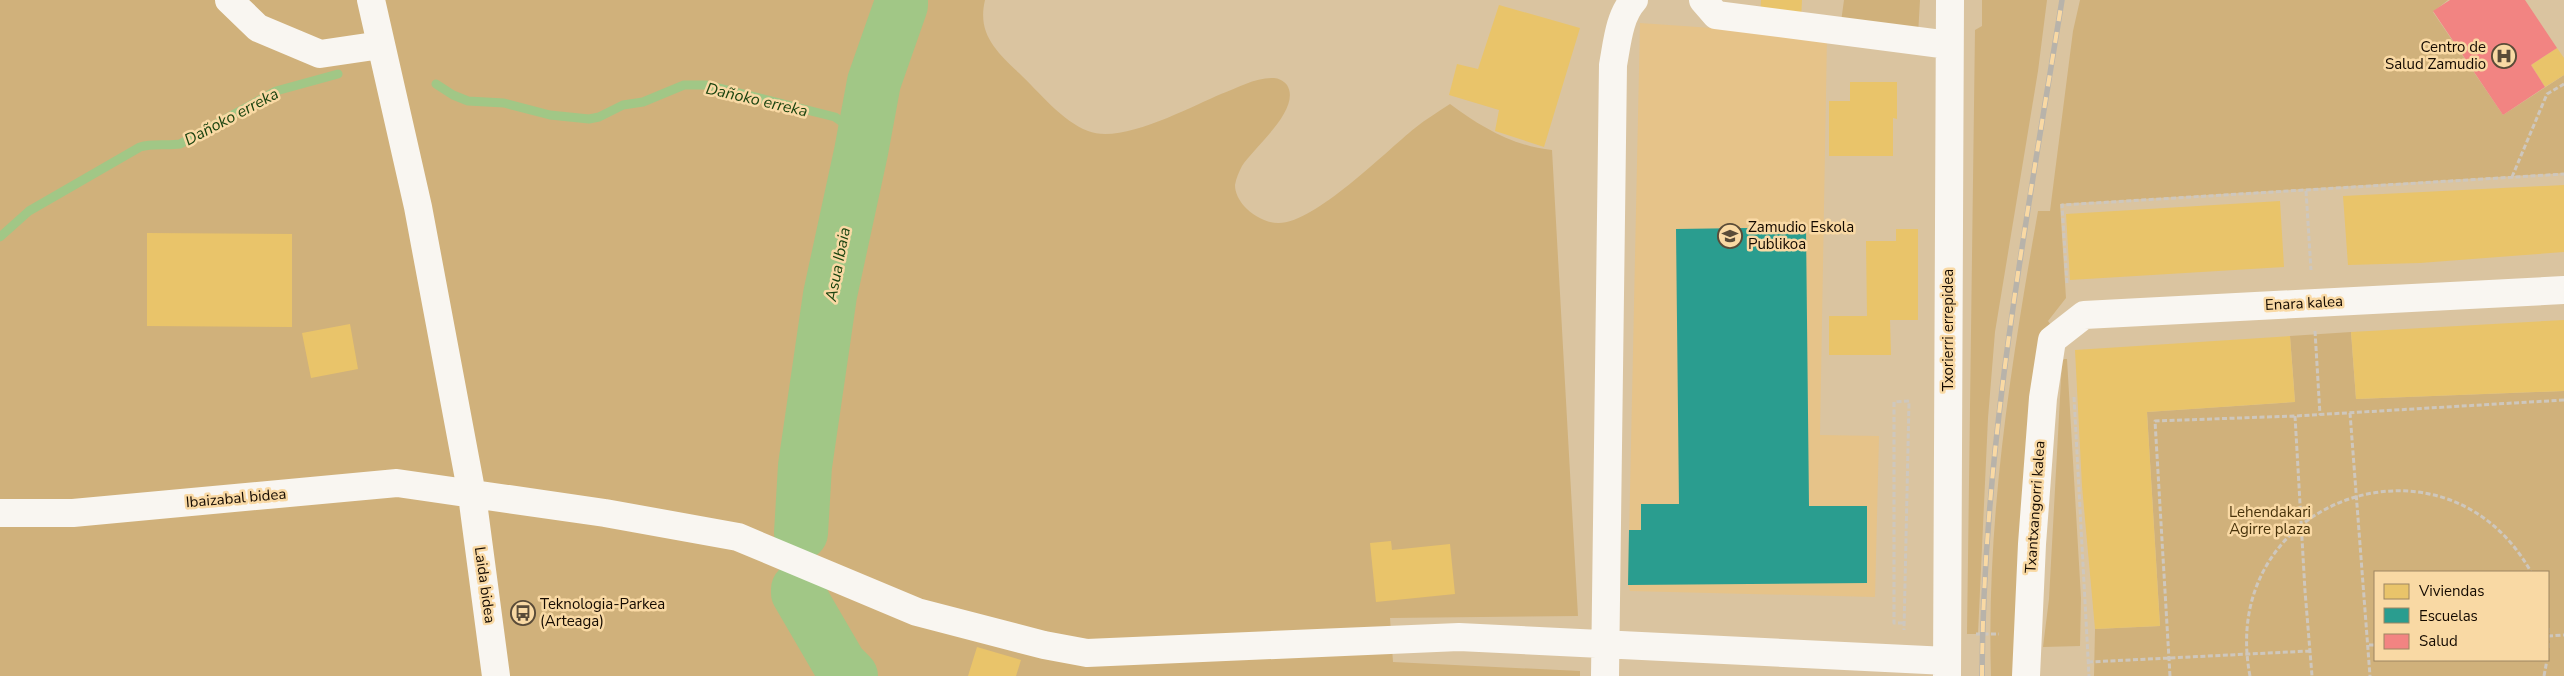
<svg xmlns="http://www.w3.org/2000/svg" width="2564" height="676" font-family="'Nunito Sans',sans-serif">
  <rect width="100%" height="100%" fill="#dac4a0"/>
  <path fill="#e6c389" d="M1640 23 1827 36 1820 435 1879 436 1875 597 1630 591 1628 585Z"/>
  <path fill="#d0b17b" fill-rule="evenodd" d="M0 0H985C977 34 996 51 1019 73 1039 92 1062 121 1088 131 1121 145 1190 107 1221 94 1237 88 1256 77 1274 78 1278 78 1284 81 1287 85 1302 109 1254 147 1242 166 1239 172 1236 178 1235 185 1235 193 1239 200 1244 206 1252 215 1266 223 1278 223 1314 224 1385 152 1415 128 1426 119 1438 112 1450 104 1481 127 1513 146 1552 150L1578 616 1390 618 1393 662 1580 671V676H0Z
    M1844 0H1920L1918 35 1841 22Z
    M1982 0H2047L2038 71 1995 332 1988 418 1978 634H1967L1975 30 1982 26Z
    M2080 0H2448L2433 12 2503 115 2564 75V173L2060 204 2066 298 2048 321 2053 328 2019 676H1991C1986 520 2011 364 2038 211H2050L2073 31Z
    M2351 332 2356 399 2564 391V676H2094L2095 629 2160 626 2147 412 2295 402 2290 336ZM2375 572H2548V660H2375Z
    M2064 359H2067L2081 598 2080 646 2043 647 2049 599 2062 361Z"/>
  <path fill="#e9c46a" d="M1761 0H1802L1801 21 1760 18Z
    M1499 5 1580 28 1544 147 1495 131 1499 110 1449 95 1457 64 1478 69Z
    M2557 48 2564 58V75L2545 87 2531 65Z
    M1850 82H1897V119L1893 118V156H1829V101H1850Z
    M2564 185V252L2420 263 2348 265 2343 196Z
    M2280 201 2284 267 2070 280 2066 214Z
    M1896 229H1918V320H1890L1891 355H1829V316H1867L1866 241H1896Z
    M147 233 292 234V327L147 326Z
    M2564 320V391L2356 399 2351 332Z
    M350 324 358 369 311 378 302 333Z
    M2290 336 2295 402 2147 412 2160 626 2095 629 2082 486 2075 350Z
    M1391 541 1392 550 1450 544 1455 594 1376 602 1370 543Z
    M977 647 1021 660 1016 676H968Z"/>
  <path fill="#2a9d8f" d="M1806 227 1809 506H1867V583L1628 585 1629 530H1641V504H1679L1676 229Z"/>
  <path fill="#f28482" d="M2450 0H2525L2557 48 2531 65 2545 87 2503 115 2433 11Z"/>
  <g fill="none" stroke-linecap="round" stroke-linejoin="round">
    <path stroke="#a1c786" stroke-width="9" d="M436 84 453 95 468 101 504 103 550 115 589 119 599 117 623 105 643 102 684 85H707L835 117 845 124 861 152
      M0 237 29 211 140 147C153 143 167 146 180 144L276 91 338 74"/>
    <path stroke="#a1c786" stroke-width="54" d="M801 533 805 466 830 295 861 152 874 82 901 5V0
      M798 589V593L840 665 851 676"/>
    <path stroke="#cec7bd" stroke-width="3" stroke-dasharray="5 2.5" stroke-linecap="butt" d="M2512 177 2547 94 2564 84
      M2306 191 2311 270
      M2067 283 2062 205 2564 174
      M2315 331 2320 415
      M2074 397 2089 676
      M2350 413 2370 676
      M2295 416 2305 591 2312 676
      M1903 623H1894V402L1909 401 1904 630
      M2548 628V649
      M1976 634H1999
      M2548 636 2564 635
      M2369 645H2375
      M2088 662 2310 651
      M2170 676 2155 421 2295 416 2564 400
      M2250 676C2216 500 2445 418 2531 572
      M2544 676 2547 660"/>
    <path stroke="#f9f6f1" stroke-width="28" d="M229 0 258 28 320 54 381 45
      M371 0 418 207 472 495 496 676
      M1703 0 1716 15 1949 45
      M0 513H73L397 483 605 513 738 537 917 612 1044 645 1087 653 1459 637 1947 661
      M1605 676 1613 65C1617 44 1619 16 1634 0
      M1947 676 1950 0
      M2026 676 2032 544 2043 398 2052 340 2084 315 2564 290"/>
    <defs>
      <path id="rail" d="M1982 676C1983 448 2026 224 2062 0"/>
    </defs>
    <use href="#rail" stroke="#b8b3aa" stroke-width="5.5"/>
    <use href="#rail" stroke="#f9d9a4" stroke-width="4" stroke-dasharray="11" stroke-linecap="butt"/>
  </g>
  <defs>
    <symbol id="hospital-ring" viewBox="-11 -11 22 22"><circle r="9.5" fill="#f9d9a4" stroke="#594b38" stroke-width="1.5"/><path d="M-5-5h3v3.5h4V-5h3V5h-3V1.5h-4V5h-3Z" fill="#594b38"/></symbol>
    <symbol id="school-ring" viewBox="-11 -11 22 22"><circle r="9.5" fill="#f9d9a4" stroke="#594b38" stroke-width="1.5"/><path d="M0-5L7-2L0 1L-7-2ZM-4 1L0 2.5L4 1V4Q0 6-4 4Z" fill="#594b38"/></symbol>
    <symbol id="bus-ring" viewBox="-11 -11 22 22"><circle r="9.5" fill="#f9d9a4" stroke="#594b38" stroke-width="1.5"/><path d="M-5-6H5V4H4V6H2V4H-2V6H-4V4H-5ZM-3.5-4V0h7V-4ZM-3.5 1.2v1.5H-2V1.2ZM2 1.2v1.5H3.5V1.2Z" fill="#594b38"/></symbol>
  </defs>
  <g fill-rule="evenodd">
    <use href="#hospital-ring" x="2490" y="42" width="28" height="28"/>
    <use href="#school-ring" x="1716" y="222" width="28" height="28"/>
    <use href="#bus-ring" x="509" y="599" width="28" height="28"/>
  </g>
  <g text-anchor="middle" stroke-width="5" stroke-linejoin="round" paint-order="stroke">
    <g font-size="15" fill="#140a00" stroke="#f9d9a4" text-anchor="start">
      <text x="2486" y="52" text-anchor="end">Centro de<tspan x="2486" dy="17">Salud Zamudio</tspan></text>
      <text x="1748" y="232">Zamudio Eskola<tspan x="1748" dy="17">Publikoa</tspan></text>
      <text x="540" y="609">Teknologia-Parkea<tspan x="540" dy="17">(Arteaga)</tspan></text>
    </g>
    <g font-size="15" fill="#140a00" stroke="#f9d9a4">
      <text transform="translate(2304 303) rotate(-3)" y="5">Enara kalea</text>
      <text transform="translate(1948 330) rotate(-90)" y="5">Txorierri errepidea</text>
      <text transform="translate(236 498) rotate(-5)" y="5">Ibaizabal bidea</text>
      <text transform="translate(2035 507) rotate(-86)" y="5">Txantxangorri kalea</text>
      <text transform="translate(485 585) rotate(82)" y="5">Laida bidea</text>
    </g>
    <g font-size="15" fill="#47320a" stroke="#f9d9a4">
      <text x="2270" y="517">Lehendakari<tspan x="2270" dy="17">Agirre plaza</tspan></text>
    </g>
    <g font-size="16" font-style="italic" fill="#1a430f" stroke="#f9d9a4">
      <text transform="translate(757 99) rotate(13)" y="6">Dañoko erreka</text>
      <text transform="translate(231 116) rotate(-28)" y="6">Dañoko erreka</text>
      <text transform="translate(837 264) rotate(-79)" y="6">Asua Ibaia</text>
    </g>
  </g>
  <rect x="2374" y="571" width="175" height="90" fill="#f9d9a4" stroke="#9d8662"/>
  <rect x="2384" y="584" width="25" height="15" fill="#e9c46a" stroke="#9d8662"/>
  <text x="2419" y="596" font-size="15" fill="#140a00">Viviendas</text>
  <rect x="2384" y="608" width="25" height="15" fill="#2a9d8f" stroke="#9d8662"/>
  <text x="2419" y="621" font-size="15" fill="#140a00">Escuelas</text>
  <rect x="2384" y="634" width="25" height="15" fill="#f28482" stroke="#9d8662"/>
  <text x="2419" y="646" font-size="15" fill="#140a00">Salud</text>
</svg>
